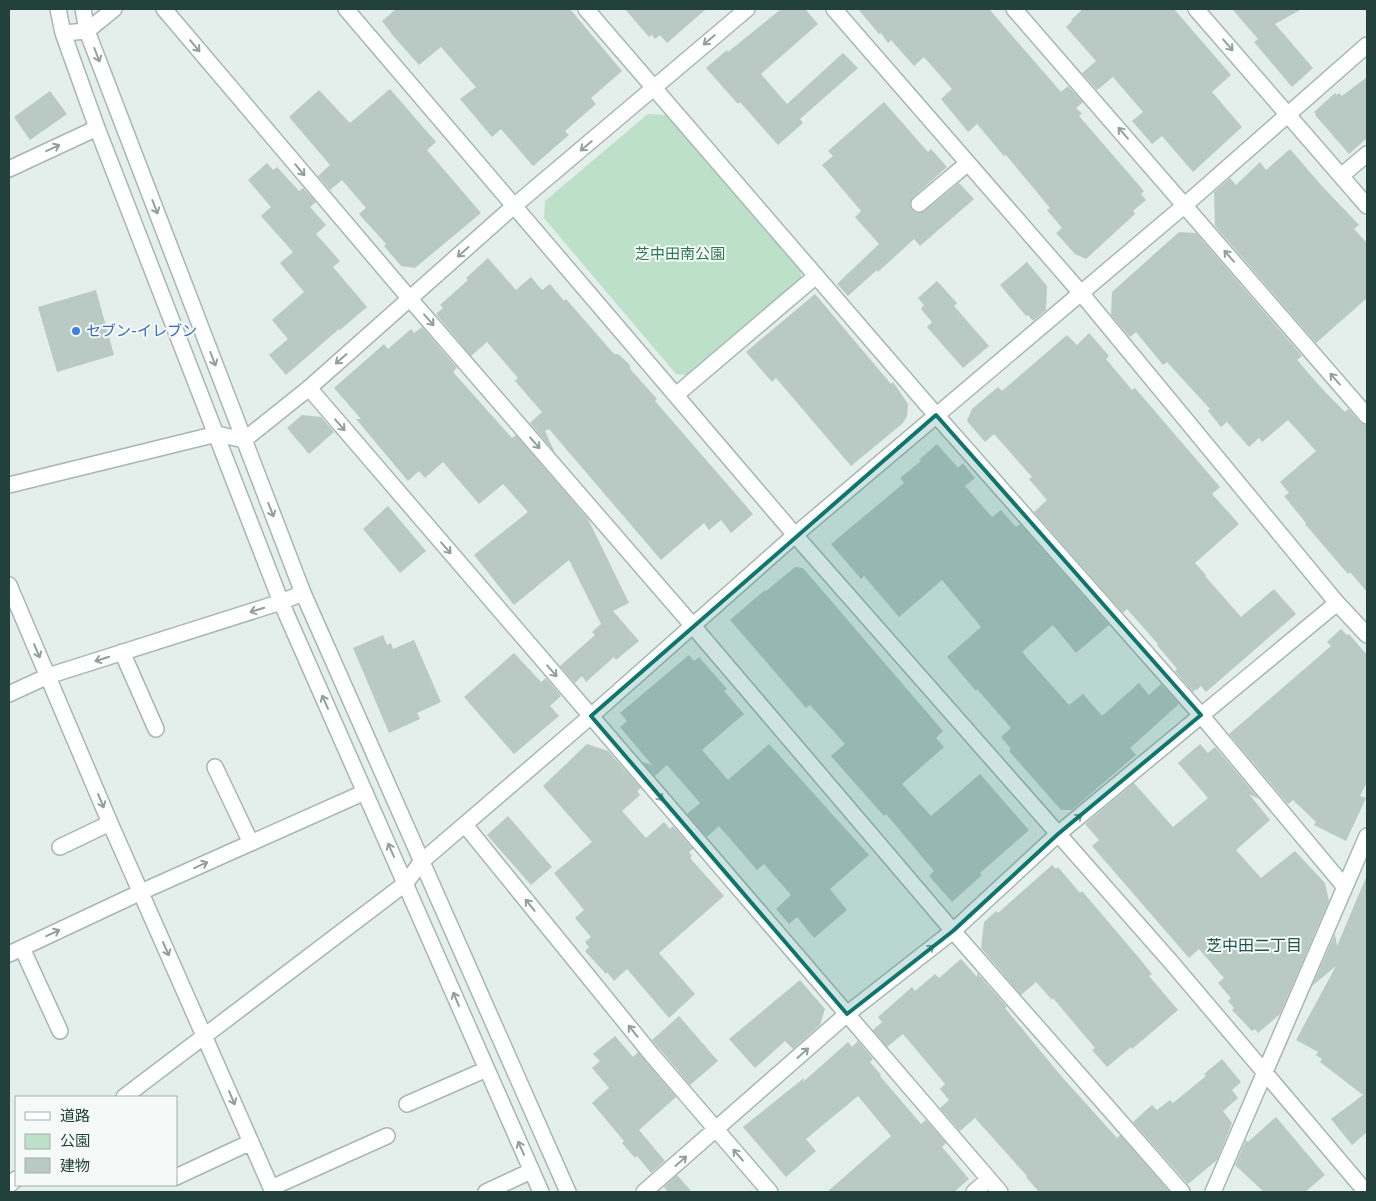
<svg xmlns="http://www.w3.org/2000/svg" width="1376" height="1201" font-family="'Fira Sans','Noto Sans JP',sans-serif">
  <rect width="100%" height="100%" fill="#e4eeea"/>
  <path fill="#bce0c8" d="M648 114 666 115 801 271V278L689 375 676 374 544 218 545 201Z"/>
  <path fill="#b9c9c3" d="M396 9H570L622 71 591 98 596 104 565 131 569 135 533 166 501 129 492 137 460 99 476 87 441 47 419 65 395 38 382 21Z
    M625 9H706L667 43 660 35 655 39 652 35 649 37Z
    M781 9H805L818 24 761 74 787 104 843 53 858 68 800 119 803 123 778 145 740 102 738 104 706 68 727 50 728 52Z
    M858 9H989L1061 92 1068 86 1083 102 1076 108 1082 114 1079 116 1144 191 1141 194 1146 200 1133 211 1135 214 1086 259 1075 254 1056 233 1062 228 1047 210 1050 208 1006 155 1004 156 977 124 968 132 941 99 952 89 924 57 914 66 891 40 888 43 881 33 879 34Z
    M1083 9H1174L1231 75 1212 92 1242 127 1193 172 1162 136 1152 144 1132 121 1143 112 1113 77 1097 90 1082 73 1096 61 1066 27 1072 21 1071 20Z
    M1232 9H1302L1275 24 1313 68 1292 87 1254 42 1258 39Z
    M1367 77V138L1349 154 1315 115 1316 114 1314 112 1335 93 1337 95 1339 93 1342 96Z
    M390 89 436 142 427 150 481 213 415 268 401 266 384 246 386 244 359 214 366 208 342 180 330 190 318 176 330 165 289 117 319 90 350 123Z
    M50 91 67 114 30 140 14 117Z
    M884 102 928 152 931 149 947 167 913 197 910 205 912 210 916 213 925 211 959 183 974 199 920 246 914 239 878 272 877 270 848 296 837 284 879 244 855 217 861 211 822 165 833 156 828 151Z
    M1290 149 1321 185 1359 225 1354 229 1367 243V298L1316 343 1215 226 1214 192 1230 178 1236 185 1260 162 1266 170Z
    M267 163 273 170 277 167 299 191 303 188 316 202 310 207 326 225 316 234 340 261 333 267 367 307 340 330 339 329 286 375 269 355 288 339 272 320 304 292 280 263 293 252 261 216 271 207 248 180Z
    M1179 232 1196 233 1302 356 1297 360 1325 392 1345 412 1348 409 1360 422 1367 425V592L1350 572 1348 574 1305 524 1306 523 1284 496 1289 493 1280 482 1316 451 1288 420 1262 442 1259 438 1249 447 1227 422 1221 427 1208 411 1210 409 1167 362 1163 365 1136 332 1130 337 1111 315 1112 292Z
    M488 258 516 290 531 277 542 290 550 284 564 301 566 299 614 354H618L629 364 631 370 657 399 655 401 753 514 731 533 721 520 709 530 704 523 661 560 549 429 545 431 555 453 530 423 542 412 515 381 518 378 487 342 471 356 436 314 443 308 440 305 468 280 466 278Z
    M1027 262 1047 286 1046 310 1033 321 1028 315 1026 316 1000 285Z
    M937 281 957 303 954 306 989 346 963 368 927 327 932 322 921 309 924 305 918 298Z
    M96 290 114 355 57 372 38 307Z
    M815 294 891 384 893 382 908 404 907 416 903 423 851 466 776 378 772 382 746 352Z
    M422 327 457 368 453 372 512 438 516 435 588 519 629 603 613 611 639 641 616 660 614 657 586 682 582 676 575 683 560 666 595 635 592 632 601 624 569 560 514 605 474 555 528 512 503 484 479 504 443 462 425 478 419 471 408 481 356 419H361L334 388 384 344 388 349 411 329 414 333Z
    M1089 333 1109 356 1106 359 1132 390 1135 388 1220 487 1212 494 1239 524 1195 563 1206 575 1205 576 1241 617 1274 589 1296 614 1206 692 1201 686 1197 690 1196 689 1193 692 1175 671 1177 669 1157 645 1158 644 1127 609 1123 613 1034 512 1047 500 1029 479 1032 477 994 434 985 442 967 421 972 409 998 387 1002 391 1067 335 1077 345Z
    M302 415 321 417 334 432 309 454 287 428Z
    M937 444 958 468 963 463 975 478 965 486 992 517 1001 510 1016 527 1020 524 1109 625 1076 653 1053 625 1022 652 1069 705 1083 694 1102 716 1139 683 1149 695 1161 684 1179 704 1130 748 1136 755 1072 810H1061L1009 751 1011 749 1001 737 1011 728 977 689 976 691 947 657 981 627 942 580 899 617 864 576 861 579 831 544 904 483 900 478 921 461 919 460Z
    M388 506 426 551 400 573 363 529Z
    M795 567 803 568 943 731 936 738 944 747 902 784 931 816 980 774 1029 830 980 873 982 875 952 902 929 876 934 871 886 814 884 816 831 756 845 744 810 705 806 708 730 620 765 590 766 591Z
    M1341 629 1347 635 1349 634 1367 655V782L1360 796 1366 798 1346 841 1314 825 1316 822 1293 800 1288 804 1229 734 1331 646 1327 642Z
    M383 635 387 645 391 643 393 649 414 640 441 702 417 713 420 719 389 733 353 648Z
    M514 653 541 682 546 678 561 696 550 706 559 716 514 754 464 697Z
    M689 655 694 661 699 657 727 689 724 691 744 714 702 750 728 780 769 744 869 855 830 889 847 910 814 938 797 917 789 924 776 909 791 895 764 864 757 870 719 826 707 837 687 814 700 803 667 765 655 776 642 762 652 765 620 727 627 721 620 713Z
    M587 744 608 751 641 788 637 791 640 795 622 811 646 838 664 822 670 829 673 826 693 849 689 852 692 856 690 858 724 896 659 953 695 994 669 1018 627 969 614 981 607 972 606 974 585 951 589 947 585 942 591 937 575 918 584 910 554 873 592 842 543 786Z
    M1200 744 1208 753 1215 747 1259 799 1249 794 1270 820 1236 850 1261 878 1295 851 1325 883 1329 901 1280 1014 1258 1033 1255 1029 1252 1031 1232 1010 1234 1008 1228 1001 1231 998 1218 983 1224 978 1199 949 1189 958 1092 846 1099 840 1085 824 1134 783 1173 827 1208 798 1178 763Z
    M508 816 552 867 531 885 487 835Z
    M1052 865 1056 869 1058 867 1080 893 1082 891 1139 958 1152 974 1149 976 1178 1010 1132 1049 1131 1047 1107 1067 1092 1050 1095 1048 1053 998 1052 1000 1036 982 1021 995 981 948 984 922 996 911 998 913Z
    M1367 875V1132L1352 1145 1331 1119 1363 1095 1320 1062 1322 1059 1316 1055 1318 1052 1296 1040 1336 966 1312 986 1335 934 1337 946Z
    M961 959 977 977V973L1007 1007 1005 1008 1062 1077 1117 1138 1120 1135 1170 1192H1039L1026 1177 1027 1176 975 1118 960 1131 940 1108 949 1100 940 1089 945 1084 903 1034 887 1047 873 1030 882 1022 878 1017 912 987 915 991 935 974 939 978Z
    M800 980 825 1009 820 1025 793 1049 785 1041 755 1068 729 1039Z
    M679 1016 718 1061 690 1085 652 1040Z
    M615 1036 633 1057 638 1052 676 1097 639 1130 665 1161 651 1173 637 1156 635 1158 622 1143 624 1141 592 1103 609 1088 592 1068 600 1061 593 1054Z
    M858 1041 873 1059 870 1062 881 1075 880 1076 921 1124 926 1120 946 1143 942 1147 969 1179 954 1192H827L891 1136 858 1096 806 1139 816 1151 786 1177 743 1127 804 1078 803 1082 848 1042 852 1047Z
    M1222 1059 1241 1082 1232 1090 1238 1098 1223 1111 1232 1123 1217 1160 1188 1184 1133 1122 1152 1105 1157 1110 1170 1100 1173 1103 1206 1076 1204 1074Z
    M1276 1117 1325 1175 1305 1192H1264L1235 1165 1246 1140 1248 1142Z
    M677 1175 692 1192H668L664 1187Z"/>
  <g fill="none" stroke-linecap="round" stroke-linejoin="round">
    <defs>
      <path id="minor" d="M58 9 63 33 97 128 281 602 541 1192
        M83 9 87 31 303 593 568 1192
        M164 9 410 299 693 626 953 931 1182 1192
        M346 9 795 535 1171 962 1366 1192
        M586 9 936 415 1201 715 1344 886
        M834 9 1081 293 1337 603 1367 635
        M1014 9 1367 416
        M1196 9 1367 206
        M63 33 87 31 114 9
        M9 169 97 128
        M1341 176 1367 154
        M919 204 968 163
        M309 388 1000 1192
        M676 395 816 276
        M9 485 217 434 244 440 309 388 514 206 747 9
        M9 585 110 823 273 1192
        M122 652 156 729
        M9 694 48 676 281 602 303 593
        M215 767 251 843
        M465 825 652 1055 770 1192
        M60 847 110 823
        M22 948 60 1031
        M9 954 141 892 365 792
        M124 1097 406 883 421 862 591 716 795 535 1185 205 1367 45
        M407 1104 487 1069
        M176 1177 251 1142
        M9 1185 16 1179
        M271 1188 387 1136
        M486 1192 531 1171
        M644 1192 847 1014 953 931 1058 834 1337 603
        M974 1192 989 1179
        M1213 1192 1367 836"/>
    </defs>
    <use href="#minor" stroke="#a6b7b2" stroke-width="18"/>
    <use href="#minor" stroke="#fff" stroke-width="15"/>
  </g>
  <defs><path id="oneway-shaft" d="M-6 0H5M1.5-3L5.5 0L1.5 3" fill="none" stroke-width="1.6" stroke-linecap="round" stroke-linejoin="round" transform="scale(1.25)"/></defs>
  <g stroke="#90a09d">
    <use href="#oneway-shaft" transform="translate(709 40) rotate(140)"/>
    <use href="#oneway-shaft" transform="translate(1228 45) rotate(49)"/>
    <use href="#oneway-shaft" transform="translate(195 46) rotate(50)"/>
    <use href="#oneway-shaft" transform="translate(97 55) rotate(69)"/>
    <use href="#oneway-shaft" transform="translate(1123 133) rotate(-131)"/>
    <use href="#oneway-shaft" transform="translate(586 146) rotate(140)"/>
    <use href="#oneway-shaft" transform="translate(53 148) rotate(-25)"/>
    <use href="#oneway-shaft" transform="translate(300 170) rotate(50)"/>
    <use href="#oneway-shaft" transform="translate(155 207) rotate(69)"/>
    <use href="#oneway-shaft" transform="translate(463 252) rotate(138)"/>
    <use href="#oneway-shaft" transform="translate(1229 256) rotate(-131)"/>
    <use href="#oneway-shaft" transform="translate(429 320) rotate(49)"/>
    <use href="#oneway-shaft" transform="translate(213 359) rotate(69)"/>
    <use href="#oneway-shaft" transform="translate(341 359) rotate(139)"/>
    <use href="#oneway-shaft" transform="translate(1335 379) rotate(-131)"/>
    <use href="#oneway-shaft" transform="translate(340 425) rotate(49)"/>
    <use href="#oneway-shaft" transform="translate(535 443) rotate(49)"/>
    <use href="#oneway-shaft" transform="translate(271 510) rotate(69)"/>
    <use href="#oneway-shaft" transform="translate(446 548) rotate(49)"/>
    <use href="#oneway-shaft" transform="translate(257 610) rotate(163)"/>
    <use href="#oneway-shaft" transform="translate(37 651) rotate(67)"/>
    <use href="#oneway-shaft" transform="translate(102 659) rotate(162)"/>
    <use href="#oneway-shaft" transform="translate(552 671) rotate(49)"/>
    <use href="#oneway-shaft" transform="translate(325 702) rotate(-114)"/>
    <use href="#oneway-shaft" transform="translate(658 795) rotate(49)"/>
    <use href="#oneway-shaft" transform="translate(101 801) rotate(67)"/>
    <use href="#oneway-shaft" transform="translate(1076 819) rotate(-39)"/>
    <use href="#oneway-shaft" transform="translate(391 850) rotate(-114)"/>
    <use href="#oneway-shaft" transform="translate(201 865) rotate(-24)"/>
    <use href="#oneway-shaft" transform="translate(530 905) rotate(-129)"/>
    <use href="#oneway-shaft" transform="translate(53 933) rotate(-25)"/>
    <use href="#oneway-shaft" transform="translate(166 949) rotate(66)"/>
    <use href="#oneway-shaft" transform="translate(928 950) rotate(-38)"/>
    <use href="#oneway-shaft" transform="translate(456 999) rotate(-113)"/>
    <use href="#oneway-shaft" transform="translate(633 1031) rotate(-129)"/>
    <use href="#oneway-shaft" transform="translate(803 1053) rotate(-42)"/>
    <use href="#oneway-shaft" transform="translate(232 1098) rotate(67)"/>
    <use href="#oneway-shaft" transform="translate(521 1148) rotate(-114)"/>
    <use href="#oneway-shaft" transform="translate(738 1155) rotate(-131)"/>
    <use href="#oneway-shaft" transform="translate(681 1161) rotate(-41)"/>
  </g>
  <path fill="#0f766e" fill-opacity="0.2" stroke="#0f766e" stroke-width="4" stroke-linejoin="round" d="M936 415 1201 715 1058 834 953 931 847 1014 591 716Z"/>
  <circle fill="#3f7fe0" stroke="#f5faf8" stroke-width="2" cx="76" cy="331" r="5"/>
  <g text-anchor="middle" stroke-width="4" stroke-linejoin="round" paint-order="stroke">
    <g font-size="15" fill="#2a7a4e" stroke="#f5faf8">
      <text x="680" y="259">芝中田南公園</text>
    </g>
    <g font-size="15" fill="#366cbe" stroke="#f5faf8" text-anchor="start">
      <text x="86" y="336">セブン-イレブン</text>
    </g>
    <g font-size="16" fill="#1d544b" stroke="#f5faf8">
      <text x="1254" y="951">芝中田二丁目</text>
    </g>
  </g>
  <rect width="1376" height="1201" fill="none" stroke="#22413b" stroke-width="20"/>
  <rect x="15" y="1096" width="162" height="90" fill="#f5faf8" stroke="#a1b0ac"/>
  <rect x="25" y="1112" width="25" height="8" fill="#ffffff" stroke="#a1b0ac"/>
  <text x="60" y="1121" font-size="15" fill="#22413b">道路</text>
  <rect x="25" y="1134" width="25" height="15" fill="#bce0c8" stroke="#a1b0ac"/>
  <text x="60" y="1146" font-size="15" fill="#22413b">公園</text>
  <rect x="25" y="1158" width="25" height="15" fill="#b9c9c3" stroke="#a1b0ac"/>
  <text x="60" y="1171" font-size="15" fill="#22413b">建物</text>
</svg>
